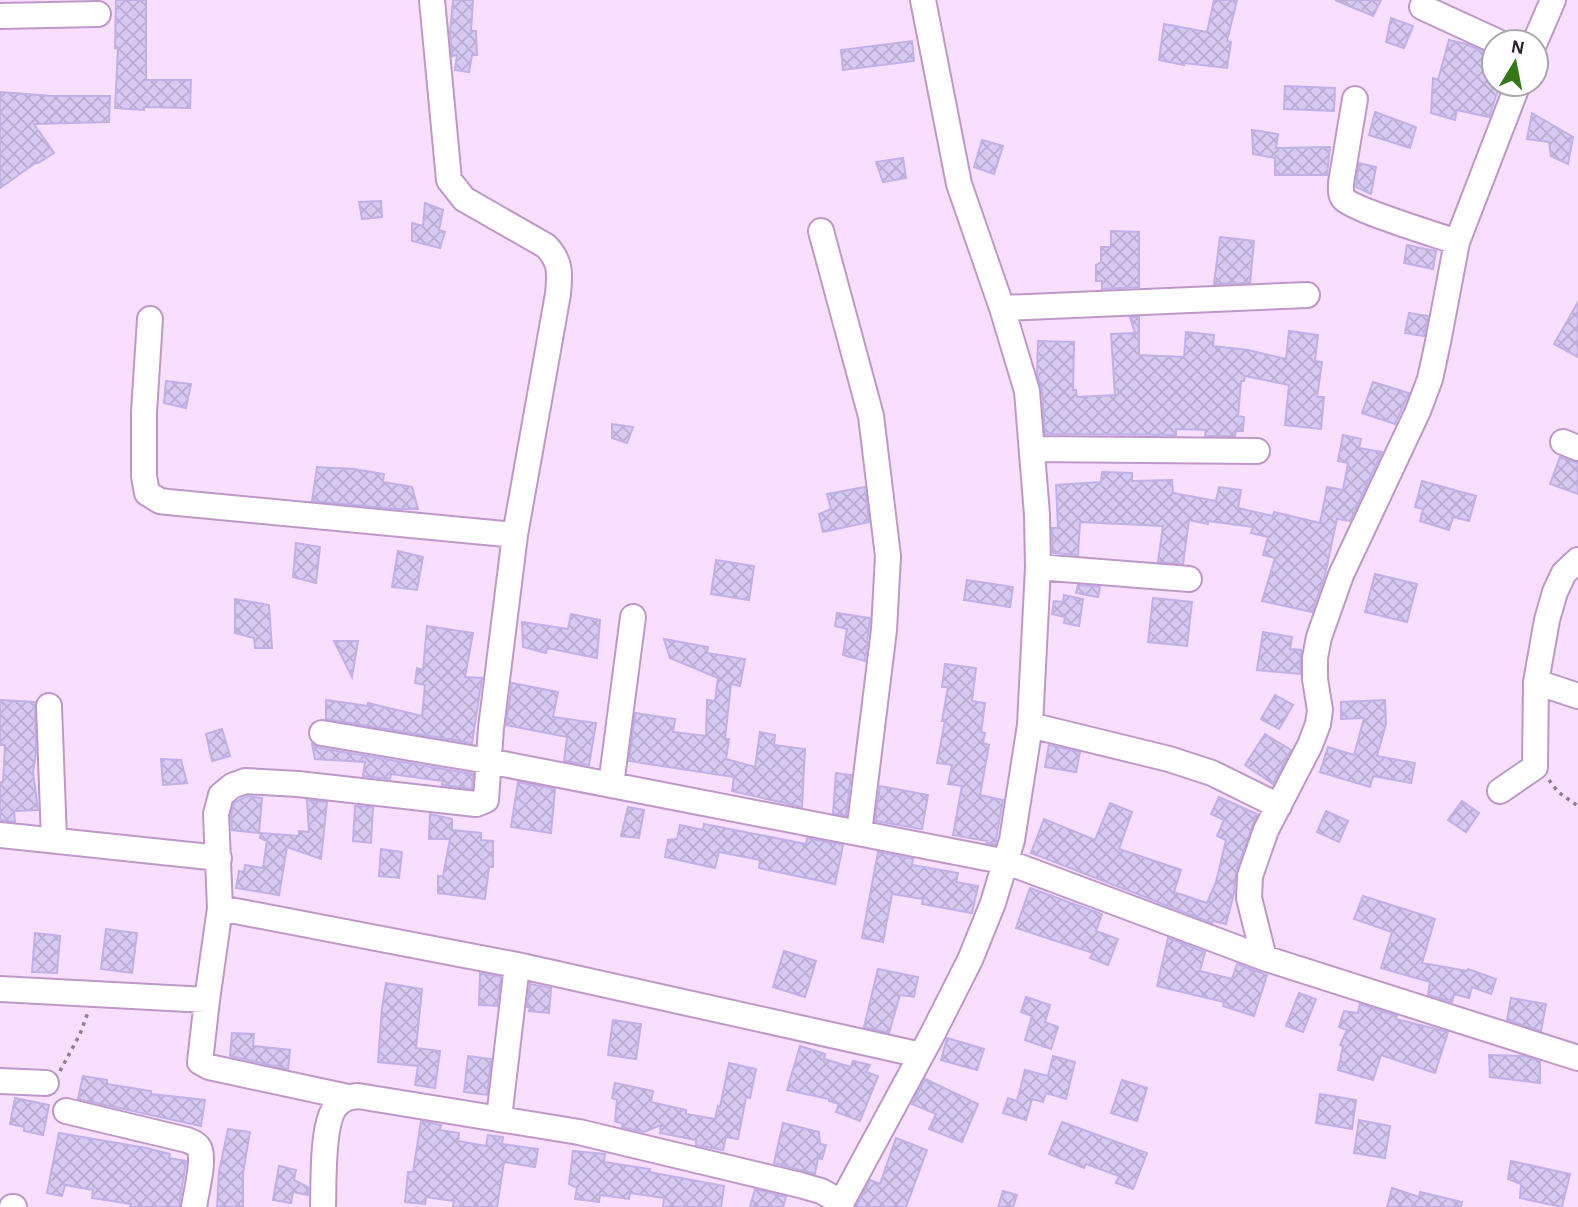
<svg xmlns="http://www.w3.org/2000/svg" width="1578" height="1207" font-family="'Alegreya Sans',sans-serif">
  <defs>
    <pattern id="building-cross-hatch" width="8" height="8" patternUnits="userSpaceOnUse" patternTransform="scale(1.75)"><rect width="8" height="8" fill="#d6caf2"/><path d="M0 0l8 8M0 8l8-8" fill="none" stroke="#b8add0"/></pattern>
  </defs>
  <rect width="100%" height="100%" fill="#f8dfff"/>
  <path fill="url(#building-cross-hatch)" stroke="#c1b0e8" stroke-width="2" d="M116 0H146V80H191L190 108 144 107V110L115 108 118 49 115 48Z
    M453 0H473L471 31H476L477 55H472L469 72 455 70 457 55 452 56 450 32Z
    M1214 0H1237L1227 41 1231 42 1227 68 1184 63V65L1159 60 1164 24 1207 32Z
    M1335 0H1381L1373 16Z
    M1391 18 1413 26 1404 48 1386 42Z
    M1449 40 1466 44 1494 56V89L1498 90 1489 117 1457 110 1455 120 1431 113 1433 78 1438 80Z
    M912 41 914 61 843 70 841 50Z
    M1285 86 1335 88 1334 111 1284 109Z
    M0 92 52 96H110L109 122 34 124 54 153 38 163 37 162 0 188Z
    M1375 112 1416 127 1410 148 1369 135Z
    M1532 113 1573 137 1568 164 1551 156 1549 142 1527 139Z
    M1252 130 1278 134 1276 148 1330 147 1327 175H1275V158L1253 154Z
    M982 140 1003 146 994 174 974 167Z
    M903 158 906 178 883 182 876 162Z
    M1359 163 1376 167 1371 194 1356 187Z
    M381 201 382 217 362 219 359 202Z
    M425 203 443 210 439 230 445 232 440 248 412 241V223L423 226Z
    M1111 231 1139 232V287L1102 289V281H1096V265L1101 262V247H1111Z
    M1220 237 1254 241 1250 283 1214 284Z
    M1407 245 1436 251 1433 269 1404 263Z
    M1578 302V357L1554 344Z
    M1409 313 1428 316 1424 336 1405 333Z
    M1130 317H1139V355L1184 357 1186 332 1214 335 1213 346 1248 350 1286 359 1289 331 1318 335 1315 361 1322 362 1317 397H1324L1321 429 1285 425 1289 385 1245 376 1244 381H1241L1238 416 1244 417 1243 431H1236L1235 436H1205L1206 430 1176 429V435L1045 434 1042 390 1037 374 1038 341 1074 342 1073 390H1076L1077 397 1115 395 1111 334 1135 333Z
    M166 381 191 384 186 408 164 403Z
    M1373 382 1409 393 1395 424 1362 413Z
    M612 424 633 427 627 443 612 438Z
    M1343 435 1361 439 1359 448 1382 452 1350 521 1337 519 1325 575 1312 612 1262 601 1275 558 1263 555 1268 537 1251 533 1253 527 1208 521V524L1189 520 1183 564 1158 562 1163 526 1080 522 1078 555 1053 553 1052 528H1058L1056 485 1101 482 1102 472 1132 473V481L1172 480 1173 493 1216 501 1219 487 1241 490 1238 508 1273 516 1274 512 1320 523 1327 487 1343 490 1348 463 1338 461Z
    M1560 457 1578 463V494L1550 484Z
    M317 467 354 469 384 474 383 482 412 487 418 509H397L312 501Z
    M1422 481 1476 496 1469 521 1453 517 1449 530 1420 521 1423 509 1415 507Z
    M865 487 869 522 823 532 819 514 831 509 827 494Z
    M296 543 320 547 316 583 293 577Z
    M398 551 423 557 417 590 392 587Z
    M716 560 754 566 749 600 711 594Z
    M1375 574 1417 584 1407 622 1365 612Z
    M967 580 1013 587 1010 607 964 600Z
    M1078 585 1100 587 1098 597 1076 593Z
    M1064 595 1083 599 1079 626 1064 623 1065 617 1052 614 1054 601 1063 602Z
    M1153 598 1192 602 1187 646 1148 642Z
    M235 599 269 605 272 648H255L254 638 235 633Z
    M837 613 870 618 865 661 843 655 847 629 835 626Z
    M571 614 600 620 597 658 547 648 546 653 523 647 522 622 568 629Z
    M427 626 473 633 465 677 482 678 472 743 326 719V700L368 706V703L422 716 425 685 415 683 417 668 423 670Z
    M1263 632 1292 637 1290 649 1301 650 1300 674 1257 670Z
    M664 639 708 647 707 653 745 659 740 686 731 684 725 739H729L726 759 755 767 760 732 775 735 774 745 805 749 802 807 732 791 734 777 629 761 635 713 675 719 673 732 706 736 707 700 715 701 718 678 670 658Z
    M334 641H358L352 677Z
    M945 664 976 668 972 701 985 703 981 732 985 733 983 743 989 745 980 795 1003 800 995 845 987 843V841L953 835 962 786 948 784 952 765 937 763 945 721H942L948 687H942Z
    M512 683 558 692 553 717 596 723 589 765 564 761 567 737 506 725Z
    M1275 695 1293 705 1279 729 1261 719Z
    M0 700 35 702 36 753 33 772 38 810 14 811 15 822 0 820V782H3L5 745H0Z
    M1385 700 1386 724 1377 756 1415 763 1411 783 1373 776 1370 787 1320 772 1328 747 1354 755 1364 718 1341 719V702Z
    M222 729 230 756 212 761 206 734Z
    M1265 734 1291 750 1273 784 1245 765Z
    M312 744 320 748 473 774 472 789 442 785 443 781 391 774 390 779 363 776 365 762 315 759Z
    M1049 745 1080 752 1076 772 1045 767Z
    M161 759 181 760 187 783 163 785Z
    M836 773 851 775 846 816 833 813Z
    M518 782 555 789 551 833 511 827Z
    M880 786 928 795 922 829 875 821Z
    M247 796 262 798 259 833 232 830 231 816 234 803Z
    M1219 797 1257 814 1236 871 1234 893 1226 924 1213 921 1212 923 1031 853 1044 819 1095 840 1110 803 1132 812 1119 849 1181 870 1174 892 1207 903 1216 882 1226 840 1217 836 1224 820 1211 814Z
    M307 800 327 802 321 859 287 847 279 895 236 888 239 871 244 872 245 865 263 868 267 841 260 838 261 833 299 836V831L309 832Z
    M1462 801 1479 813 1466 832 1448 820Z
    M355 806 373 807 371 843 353 841Z
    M628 807 644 810 639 838 621 836Z
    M1326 811 1348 821 1339 842 1317 832Z
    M430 814 452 819V830L481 833V840L493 841V867H489L485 899 438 893V876H443L450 839H429Z
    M704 824 806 844 807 838 843 845 835 884 759 868 760 860 719 852 715 868 665 857 668 840 677 839 680 825 703 830Z
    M381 849 402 852 399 878 379 876Z
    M878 852 913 859 912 865 958 873 956 882 978 886 972 913 922 904 923 899 892 894 883 942 862 938Z
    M1030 888 1102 914 1096 931 1118 939 1108 965 1090 958 1093 953 1016 928Z
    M1363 896 1435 919 1422 963 1467 971 1468 969 1496 979 1491 994 1472 987 1469 998 1454 994 1452 1002 1428 995 1430 982 1381 968 1392 932 1354 919Z
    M106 929 137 933 132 973 101 969Z
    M35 933 60 936 57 973 32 972Z
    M1168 938 1205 952 1200 971 1232 979 1237 964 1267 975 1254 1016 1223 1006 1224 1002 1157 986Z
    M784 951 816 961 805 997 773 987Z
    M878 969 918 977 914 997 900 995 889 1033 864 1027Z
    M480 973 501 977 497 1006 479 1005Z
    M386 983 422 989 416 1048 440 1051 435 1088 415 1085 418 1066 378 1062 382 1008Z
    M530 984 551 988 549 1013 529 1011 530 1007H527Z
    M1299 993 1316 999 1303 1032 1286 1026Z
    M1026 997 1050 1005 1045 1022 1058 1027 1051 1049 1025 1040 1032 1016 1021 1012Z
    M1511 998 1546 1004 1541 1031 1507 1020Z
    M1360 1004 1397 1016 1396 1019 1448 1032 1435 1073 1381 1055 1373 1080 1338 1070 1343 1046 1340 1045 1347 1030 1339 1027 1344 1011 1358 1013Z
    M613 1020 641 1024 636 1059 608 1055Z
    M232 1033 254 1034 253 1046 290 1050 288 1069 230 1056Z
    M947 1038 984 1049 977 1070 941 1060Z
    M800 1046 825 1054 824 1059 851 1067 853 1061 870 1065 866 1072 878 1076 860 1121 836 1112 839 1104 829 1101V1099L787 1090Z
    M1489 1055 1524 1056 1540 1061V1083L1490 1077Z
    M468 1056 491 1059 487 1095 464 1092Z
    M1053 1056 1075 1062 1066 1099 1046 1093 1043 1102 1032 1099 1026 1120 1003 1113 1008 1098 1017 1101 1025 1070 1048 1076Z
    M729 1063 756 1069 750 1098 746 1097 738 1139 726 1137 723 1150 696 1145V1140L660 1133 661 1125 644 1132 622 1127 623 1124 615 1121 617 1100 612 1098 615 1083 653 1091 651 1102 686 1110V1114L715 1119 718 1106 720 1107Z
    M83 1076 107 1080V1084L151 1091V1094L205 1100 201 1126 78 1099Z
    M925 1079 978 1104 962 1142 929 1129 936 1114 912 1104Z
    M1122 1080 1147 1088 1137 1121 1111 1113Z
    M1320 1094 1356 1100 1352 1129 1316 1123Z
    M15 1098 49 1105 43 1135 24 1131V1127L10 1124Z
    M1359 1120 1390 1126 1385 1158 1354 1153Z
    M421 1121 441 1125 440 1130 459 1133 458 1141 486 1146 488 1135 503 1137 502 1144 538 1149 535 1167 504 1162 497 1207H453L454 1201 426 1197 425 1204 405 1202 408 1172H413Z
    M1062 1122 1147 1153 1133 1189 1116 1183 1119 1176 1086 1164 1084 1168 1049 1154Z
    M783 1123 819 1132 820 1144 826 1145 822 1159 818 1158 815 1174 774 1163Z
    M228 1129 250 1132 243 1173V1207H217L219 1172Z
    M59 1133 146 1148 170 1154 169 1158 186 1161 179 1207H130L131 1204 92 1198 93 1190 65 1185 62 1196 47 1193Z
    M896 1138 927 1150 906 1207H856L870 1180 880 1184Z
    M573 1151 605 1154 604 1162 650 1169 649 1172 724 1186 721 1207H663L664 1198 630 1193 629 1199 600 1195 599 1202 575 1199 577 1188 569 1184Z
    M1511 1161 1570 1174 1562 1207 1520 1198 1521 1184 1508 1179Z
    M279 1166 296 1170 294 1180 308 1187V1195L293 1192 291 1203 273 1200Z
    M1392 1188 1419 1197 1420 1192 1462 1202 1461 1207H1387Z
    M755 1189 786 1197 783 1207H750Z
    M1003 1191 1017 1195 1013 1207H998Z"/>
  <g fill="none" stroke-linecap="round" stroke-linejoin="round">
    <defs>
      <path id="minor" d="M432 0 449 180 464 199 546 246C561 261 560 274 558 294L515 535
        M1422 7 1498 42
        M0 16 98 14
        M1535 42 1553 0
        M1355 99 1341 183C1341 189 1340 195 1344 199 1354 210 1437 235 1457 242
        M821 231 871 416 888 556 884 630 859 833
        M1002 308 1307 295
        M1563 442 1578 448
        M1032 449 1257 451
        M1038 567 1189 579
        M1536 682 1578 696
        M49 706 54 839
        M1030 725 1169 759 1212 773 1279 806
        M322 733 488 761 1007 862 1264 958 1578 1058
        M611 785 633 617
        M1500 791 1535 767 1536 682 1547 620 1555 592 1564 573 1578 560
        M0 835 219 858
        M220 908 517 965 921 1055
        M1264 958 1249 898 1250 876 1266 830 1310 745 1318 724 1320 710 1315 679V658L1319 637 1341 575 1418 411 1430 379 1438 342 1457 242 1518 84
        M0 989 207 1000 220 908 216 814 221 795 232 786 245 781 298 784 476 804 486 800 491 728 515 535 168 502 160 501 147 493 144 476V412L150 319
        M207 1000 200 1062 209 1067 348 1097
        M0 1081 46 1083
        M66 1111 187 1140C192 1142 198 1144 200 1150 204 1163 196 1193 194 1207
        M499 1118 517 965
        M12 1207H14
        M323 1207C324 1184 321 1119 338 1104 344 1098 350 1097 358 1096L579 1132 800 1185 821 1191 841 1202
        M839 1207 931 1037 970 960 993 903 1012 840 1030 725 1038 567 1037 515 1027 391 1002 308 959 184 923 0"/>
    </defs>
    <use href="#minor" stroke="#be98c9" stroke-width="28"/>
    <path stroke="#8d7a93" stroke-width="3.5" stroke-dasharray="3.5 5" stroke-linecap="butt" d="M1549 780 1558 792 1578 806
      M60 1071 80 1034 88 1012"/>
    <use href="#minor" stroke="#fff" stroke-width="24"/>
  </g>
  <g transform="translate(1515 63) rotate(10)"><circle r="33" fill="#ffffff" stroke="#aca6ad" stroke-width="2"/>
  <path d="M0-5L12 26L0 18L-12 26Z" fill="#347717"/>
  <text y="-10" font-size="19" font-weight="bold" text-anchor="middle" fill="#2f2033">N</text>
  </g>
</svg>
